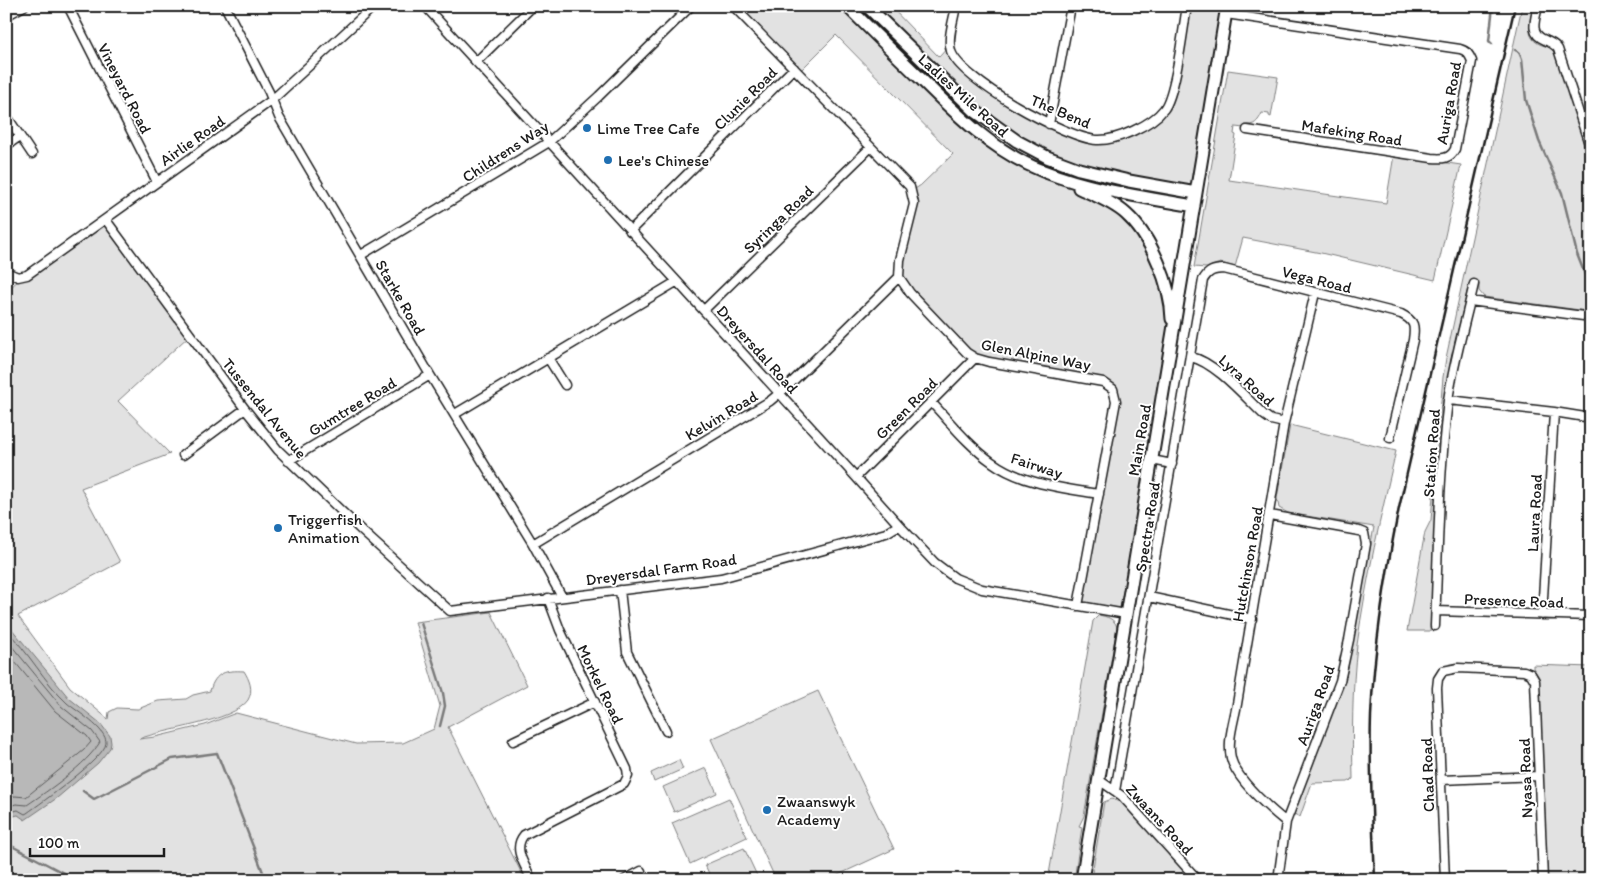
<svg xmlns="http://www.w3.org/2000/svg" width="1597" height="886" font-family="Itim,sans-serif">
  <rect width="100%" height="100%" fill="#fff"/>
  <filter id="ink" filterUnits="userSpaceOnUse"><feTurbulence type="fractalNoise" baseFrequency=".02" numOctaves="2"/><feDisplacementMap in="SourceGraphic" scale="10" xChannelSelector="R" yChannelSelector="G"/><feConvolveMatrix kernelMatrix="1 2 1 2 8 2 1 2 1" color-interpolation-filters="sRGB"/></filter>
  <g filter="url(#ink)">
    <path fill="#e2e2e2" stroke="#7f7f7f" d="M733 6H847L976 131 1096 196 1139 228 1171 312 1126 614 1078 606 1116 401 1109 385 975 358 899 277 913 211 912 191 921 185 953 154 836 35 798 73Z
      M867 6H890L939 57 950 45 965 70 1049 124 1101 140 1144 124 1168 101 1187 6H1226L1196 193 1129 181 1017 141Z
      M1522 6H1533C1530 21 1524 39 1542 45 1548 47 1552 47 1555 53L1591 165V310L1587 311 1484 297 1479 291V284L1469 283 1451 360 1443 413 1430 631H1407L1425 532 1431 520 1443 377 1446 358Z
      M1228 70 1278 77 1271 117 1269 116V114L1262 113C1258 122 1254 126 1245 125L1244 128 1235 127 1234 134 1236 135 1229 180 1386 203 1394 155 1461 165 1435 280 1321 253 1243 238 1235 267 1220 263 1206 268 1194 267Z
      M106 222 190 335 118 401 170 454 81 488 120 562 18 616 70 687 108 719 109 712 117 708 138 709 158 701 186 699 193 695 210 691C215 672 226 670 244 671 249 679 254 690 248 700 233 722 163 729 139 739L155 737 205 725 236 713 356 744 403 743 434 729 440 706 415 622 491 612 527 685 448 727 525 880H16L6 867V284L10 288 22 277Z
      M1290 425 1396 451C1381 515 1366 580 1357 645 1352 690 1352 735 1353 779L1348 782 1312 783 1300 817 1294 814 1297 805 1346 676 1374 527 1288 513 1279 508 1277 498Z
      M1099 615C1107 617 1114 618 1117 627L1084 816 1079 826 1082 827 1074 880H1048L1093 621Z
      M1533 665 1591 667V880H1547L1539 677 1533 668Z
      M818 691 894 849 827 880H776L711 739Z
      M679 760 683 769 654 782 651 773Z
      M706 768 717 793 674 812 663 787Z
      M729 798 747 837 690 864 672 823Z
      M1112 799 1121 802 1192 880H1091L1104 802Z
      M744 848 759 880H712L705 865Z"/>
    <path fill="#b8b8b8" stroke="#7a7a7a" d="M6 624 11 628 69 698 100 723 110 736 111 743 110 748 98 763 57 798 25 820 18 815 6 818Z"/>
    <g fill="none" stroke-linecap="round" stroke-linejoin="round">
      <path stroke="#5a5a5a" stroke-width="1" d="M6 630C28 651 45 683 67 703 76 711 107 729 106 743 105 758 41 803 27 813L25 814 18 810 6 813
        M6 639 61 706 92 731 100 742C86 765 49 790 27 805L16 804 6 807
        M6 651 55 711 87 736 91 742 84 750 26 797 15 796 6 799"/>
      <path stroke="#7a7a7a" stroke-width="2.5" d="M1492 44 1489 41 1493 6
        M1515 50 1519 52 1522 59 1526 100 1539 141 1562 193 1577 254 1591 290
        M421 623 443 693 445 706 440 726
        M83 791 94 799 172 759 217 753 266 880
        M6 843 77 880"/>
      <defs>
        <path id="street" d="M68 6 157 182
          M225 6 269 92 279 117 430 375 533 544 562 597
          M425 6 856 477 899 525 935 563 955 578 982 589 1126 614
          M733 6 910 187 914 204 900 260 899 277 910 293 967 353 975 358 989 362 1103 382 1113 389 1116 401 1078 606
          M956 6C954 19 947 38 951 51 960 80 1066 138 1097 140 1116 141 1152 125 1164 109 1176 93 1183 29 1187 6
          M1538 6C1535 20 1529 34 1545 40 1551 43 1555 44 1558 49L1591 150
          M1226 14 1460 49C1467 51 1469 54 1472 61L1455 149C1450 159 1442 159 1432 158L1247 130
          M6 16 24 6
          M476 62 533 6
          M8 118 32 154
          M1049 124 1071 6
          M6 146 20 136
          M106 220 245 409 278 450 362 531 450 611 721 578 886 533 899 525
          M630 231 794 68
          M361 255 549 142 599 96 691 6
          M6 272 18 277 27 275 272 100 374 6
          M1470 301 1591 317
          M704 310 871 147
          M1191 357C1215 362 1246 398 1264 415L1271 420 1284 423
          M548 358 565 385
          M1449 400 1554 412 1591 418
          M932 403C951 423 969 446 992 462 1022 484 1063 488 1099 494
          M455 414 676 282
          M183 455 245 409
          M1152 460 1172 464
          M288 461 430 375
          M856 477 975 358
          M1270 515 1359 531 1364 533 1366 544 1349 640 1340 681 1286 822 1278 880
          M533 544 770 401 788 386 899 277
          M620 590 627 652 666 731
          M1149 597 1252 619
          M1436 611 1591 616
          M1542 615 1554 412
          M1435 626C1438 551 1439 474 1448 400 1454 361 1465 323 1474 284
          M513 741 595 702
          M1099 780 1122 796 1198 880
          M1441 780 1538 776
          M1115 791 1203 280C1208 271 1214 269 1224 269L1401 314C1415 321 1415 326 1413 340L1390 438
          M1286 822C1269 808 1236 780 1231 758 1227 741 1234 721 1237 704L1284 423 1315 293
          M532 880C525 865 512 849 524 835L624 784 628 776 627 769 560 630 548 598
          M624 880 641 871
          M1445 880 1437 688 1438 679 1443 671 1458 668 1524 671 1531 674 1535 681 1543 880"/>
        <path id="secondary" d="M847 6C871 30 895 54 920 78 957 115 994 152 1043 171 1091 190 1143 197 1194 206
          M867 6 975 111 1017 141 1047 157 1079 169 1129 181 1196 193
          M1079 188C1094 195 1113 202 1126 214 1152 237 1171 286 1172 319
          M1082 880 1227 6"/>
      </defs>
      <use href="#street" stroke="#1c1c1c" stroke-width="11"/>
      <use href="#secondary" stroke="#1c1c1c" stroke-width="15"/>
      <use href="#street" stroke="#fff" stroke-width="8"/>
      <use href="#secondary" stroke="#fff" stroke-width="11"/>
      <path stroke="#1c1c1c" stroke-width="2.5" d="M1375 880C1373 825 1369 771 1371 716 1374 646 1385 577 1399 508L1515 6"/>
    </g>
  </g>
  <g fill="#1f6fb2" stroke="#fff" stroke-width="2">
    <circle cx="587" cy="128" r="5"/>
    <circle cx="608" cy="160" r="5"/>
    <circle cx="278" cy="528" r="5"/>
    <circle cx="767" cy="810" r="5"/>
  </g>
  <g text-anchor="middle" stroke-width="4" stroke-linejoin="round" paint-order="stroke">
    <g font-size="16" fill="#1c1c1c" stroke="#fff">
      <text transform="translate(125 88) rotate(63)" y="6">Vineyard Road</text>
      <text transform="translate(964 95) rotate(42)" y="6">Ladies Mile Road</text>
      <text transform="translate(745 98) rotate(-45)" y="6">Clunie Road</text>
      <text transform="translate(1448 103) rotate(-80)" y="6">Auriga Road</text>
      <text transform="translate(1061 111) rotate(23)" y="6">The Bend</text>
      <text transform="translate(1352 132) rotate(9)" y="6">Mafeking Road</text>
      <text transform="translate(192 140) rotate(-35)" y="6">Airlie Road</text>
      <text transform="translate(505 151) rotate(-33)" y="6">Childrens Way</text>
      <text transform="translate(778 219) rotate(-44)" y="6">Syringa Road</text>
      <text transform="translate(1317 279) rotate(14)" y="6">Vega Road</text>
      <text transform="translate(401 297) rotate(60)" y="6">Starke Road</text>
      <text transform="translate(758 349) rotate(48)" y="6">Dreyersdal Road</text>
      <text transform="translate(1036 354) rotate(11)" y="6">Glen Alpine Way</text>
      <text transform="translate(1247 380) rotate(42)" y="6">Lyra Road</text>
      <text transform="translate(352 406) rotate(-31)" y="6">Gumtree Road</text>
      <text transform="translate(265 408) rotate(51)" y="6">Tussendal Avenue</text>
      <text transform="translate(906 408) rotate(-45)" y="6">Green Road</text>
      <text transform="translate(721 415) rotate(-31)" y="6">Kelvin Road</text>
      <text transform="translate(1139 440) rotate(-80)" y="6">Main Road</text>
      <text transform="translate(1431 453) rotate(-86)" y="6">Station Road</text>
      <text transform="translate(1037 465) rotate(18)" y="6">Fairway</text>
      <text transform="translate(1534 513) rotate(-87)" y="6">Laura Road</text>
      <text transform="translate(1147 527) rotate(-81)" y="6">Spectra Road</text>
      <text transform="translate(1247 564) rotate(-80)" y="6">Hutchinson Road</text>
      <text transform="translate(661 569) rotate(-8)" y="6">Dreyersdal Farm Road</text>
      <text transform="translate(1514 600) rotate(2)" y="6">Presence Road</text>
      <text transform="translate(601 684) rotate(64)" y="6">Morkel Road</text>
      <text transform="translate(1315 705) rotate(-70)" y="6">Auriga Road</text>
      <text transform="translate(1427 775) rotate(-92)" y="6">Chad Road</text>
      <text transform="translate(1525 778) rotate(-92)" y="6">Nyasa Road</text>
      <text transform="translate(1160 819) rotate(47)" y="6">Zwaans Road</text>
    </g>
    <g font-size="16" fill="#1c1c1c" stroke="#fff" text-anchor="start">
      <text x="597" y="134">Lime Tree Cafe</text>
      <text x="618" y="166">Lee's Chinese</text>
      <text x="288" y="525">Triggerfish<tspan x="288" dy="18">Animation</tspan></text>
      <text x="777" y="807">Zwaanswyk<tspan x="777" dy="18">Academy</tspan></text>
    </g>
  </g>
  <rect width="1597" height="886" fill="none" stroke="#fff" stroke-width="25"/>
  <rect x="12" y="12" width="1572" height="861" fill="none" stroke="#1c1c1c" stroke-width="2" filter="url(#ink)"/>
  <path d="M30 848v8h134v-8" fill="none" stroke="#1c1c1c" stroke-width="2.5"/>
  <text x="38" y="848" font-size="15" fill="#1c1c1c" stroke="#ffffff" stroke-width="4" paint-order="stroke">100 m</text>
</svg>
